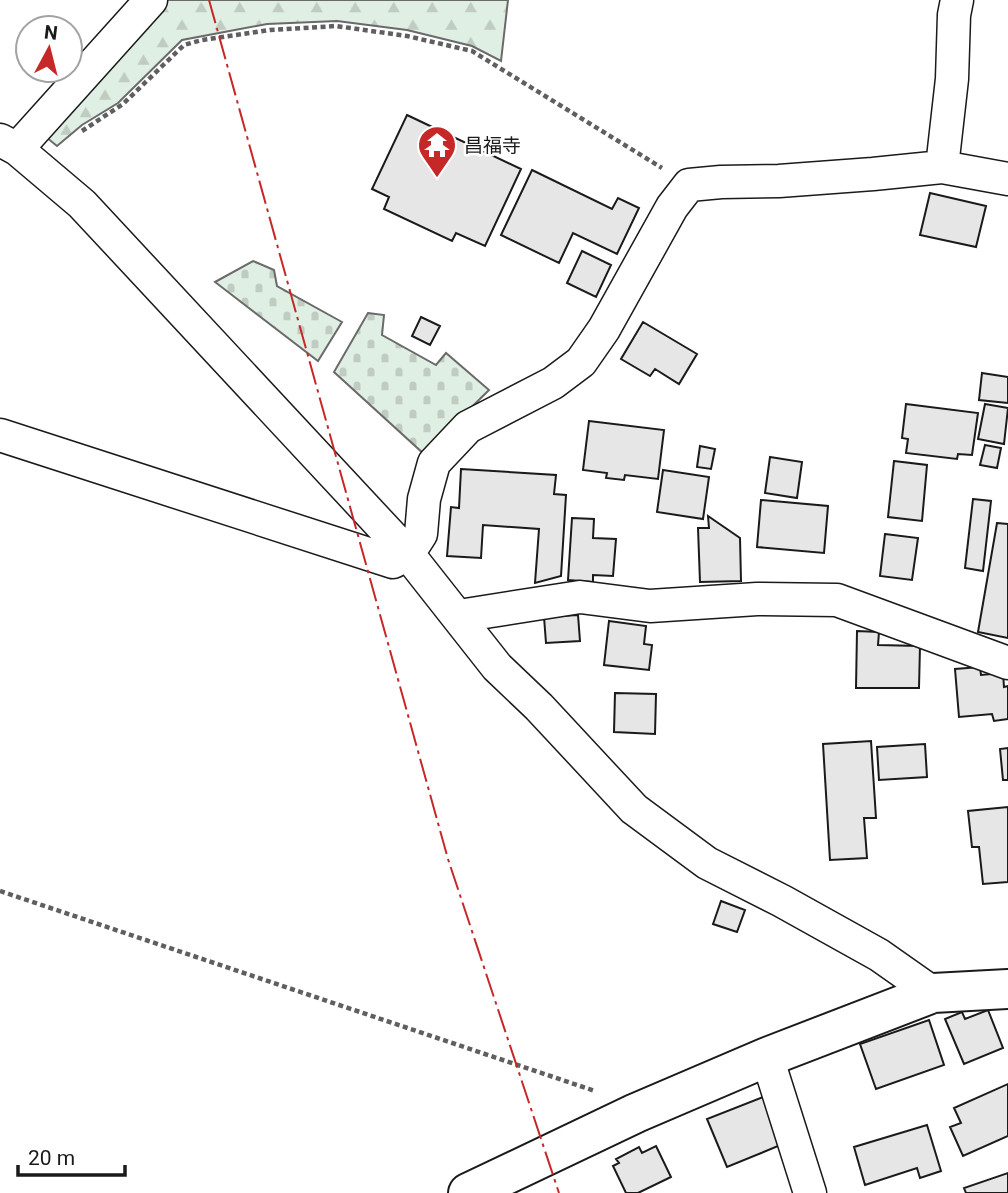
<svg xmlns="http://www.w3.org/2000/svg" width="1008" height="1193" font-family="Roboto,'Noto Sans JP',sans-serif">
  <defs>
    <pattern id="forest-firs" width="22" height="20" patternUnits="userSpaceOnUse" patternTransform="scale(1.75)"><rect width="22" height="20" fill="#e0efe3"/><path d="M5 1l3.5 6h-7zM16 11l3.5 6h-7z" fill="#c0ccc2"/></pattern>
    <pattern id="cemetery-stones" width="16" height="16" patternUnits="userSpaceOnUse" patternTransform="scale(1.75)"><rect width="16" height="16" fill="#e0efe3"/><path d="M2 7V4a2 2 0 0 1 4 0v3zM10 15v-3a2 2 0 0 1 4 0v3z" fill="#c0ccc2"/></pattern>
  </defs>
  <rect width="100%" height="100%" fill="#fff"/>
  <path fill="url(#forest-firs)" stroke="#6a6a6a" stroke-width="2" d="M161 0H508L501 61 472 46 407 30 337 21 267 24 182 40 118 103 82 125 57 146 41 133Z"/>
  <path fill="url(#cemetery-stones)" stroke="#6a6a6a" stroke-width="2" d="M253 261 274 270 277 286 342 322 318 361 215 282Z
    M368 313 384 315 382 335 436 365 446 353 489 390 424 454 334 372Z"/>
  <path fill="#e6e6e6" stroke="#1a1a1a" stroke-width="2" d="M407 115 521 169 485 246 456 233 452 241 384 209 389 197 372 189Z
    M532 170 612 209 618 198 639 208 617 254 573 233 559 263 501 235Z
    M930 193 986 206 976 247 920 235Z
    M582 251 611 265 596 297 567 283Z
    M421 317 440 326 430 345 412 336Z
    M643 322 697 354 679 384 655 369 650 376 621 359Z
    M982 373 1008 377V403L979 400Z
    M906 404 978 413 972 455 958 454 957 459 906 453 908 439 902 438Z
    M985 404 1008 408 1004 444 978 439Z
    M589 421 664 430 658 479 625 475 624 480 606 478 607 473 583 470Z
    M985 445 1001 448 997 468 980 465Z
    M700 446 715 449 711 469 697 467Z
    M770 457 802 462 797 498 765 493Z
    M894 461 927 465 922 521 888 517Z
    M461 469 556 475 554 494 566 495 561 576 535 583 539 529 483 525 481 558 447 556 451 507 459 508Z
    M663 470 709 477 703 519 657 512Z
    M973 499 991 501 983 571 965 568Z
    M761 500 828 506 824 553 757 547Z
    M708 516 740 538 741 581 700 582 698 528H709Z
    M572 518 594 519 593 538 616 539 613 576 593 575V582L568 580Z
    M997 523 1008 524V638L978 632Z
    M885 534 918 538 912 580 880 576Z
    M578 615 580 641 546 643 544 617Z
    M609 621 646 626 644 644 652 645 649 670 604 665Z
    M857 631 879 632 878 645 920 646 919 688H856Z
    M980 667 981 675 1003 673 1004 687 1008 686V719L994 721 992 714 959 717 955 669Z
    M615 693 656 694 655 734 614 732Z
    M871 741 876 818H864L867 858 830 860 823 744Z
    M925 744 927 777 879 780 877 747Z
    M1008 748V780H1003L1000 749Z
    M1008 807V882L983 884 979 847H972L968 811Z
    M721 901 745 910 737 932 713 924Z
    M988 1010 1003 1048 964 1064 945 1019 962 1012 965 1019Z
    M929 1020 944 1065 876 1089 860 1044Z
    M1008 1084V1136L963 1156 950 1127 961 1123 954 1108Z
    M763 1097 783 1144 727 1167 707 1119Z
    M927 1125 941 1171 920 1178 917 1168 865 1185 854 1147Z
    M656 1146 671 1177 638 1193H626L613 1166 619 1163 616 1159 639 1147 642 1153Z
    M1008 1173V1193H966L964 1188Z"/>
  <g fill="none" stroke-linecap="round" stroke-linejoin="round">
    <defs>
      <path id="street" d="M0 140 17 149 82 204 408 554 497 667 539 707 634 809 707 863 782 901 879 955 933 993
        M17 149 151 0
        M942 167 952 79 954 15 957 0
        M0 435 393 562 408 554 421 534 424 499 434 463 468 427 553 383 581 362 604 329 672 207 689 185 721 182 779 181 873 174 942 167 1008 179
        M459 616 580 597 650 606 757 599 837 600 1008 663
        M767 1057 810 1193"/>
      <path id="secondary" d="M468 1193 636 1113 767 1057 933 993 1008 989"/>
    </defs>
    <use href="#street" stroke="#1a1a1a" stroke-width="35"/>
    <use href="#secondary" stroke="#1a1a1a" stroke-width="42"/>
    <path stroke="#5f5f5f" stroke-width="4.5" stroke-dasharray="5 3.5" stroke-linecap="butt" d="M82 131 123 104 184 45 202 40 270 30 336 26 407 36 472 51 662 168
      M0 891 595 1091"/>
    <use href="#street" stroke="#fff" stroke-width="32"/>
    <use href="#secondary" stroke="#fff" stroke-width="38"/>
    <path stroke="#c62828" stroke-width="2" stroke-dasharray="24 5 3.5 5" stroke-linecap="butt" d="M209 0 448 859 559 1193"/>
  </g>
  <defs>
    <symbol id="temple-pin" viewBox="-11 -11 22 30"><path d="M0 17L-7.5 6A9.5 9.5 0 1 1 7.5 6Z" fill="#c62828" stroke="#fff"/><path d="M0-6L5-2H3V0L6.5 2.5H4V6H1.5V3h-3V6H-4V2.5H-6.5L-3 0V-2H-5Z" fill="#fff"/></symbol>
  </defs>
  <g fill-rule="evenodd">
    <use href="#temple-pin" x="415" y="123" width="44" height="60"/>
  </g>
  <g text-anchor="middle" stroke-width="5" stroke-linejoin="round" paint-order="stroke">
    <g font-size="19" fill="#1a1a1a" stroke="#fff" text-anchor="start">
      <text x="464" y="152">昌福寺</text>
    </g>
  </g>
  <g transform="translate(49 49) rotate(7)"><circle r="33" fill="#ffffff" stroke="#a3a3a3" stroke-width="2"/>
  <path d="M0-5L12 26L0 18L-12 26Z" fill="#c62828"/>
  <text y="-10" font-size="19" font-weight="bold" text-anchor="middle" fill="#1a1a1a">N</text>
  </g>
  <path d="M18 1165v10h107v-10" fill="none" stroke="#1a1a1a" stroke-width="3.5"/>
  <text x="28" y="1165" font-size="21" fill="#1a1a1a" stroke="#ffffff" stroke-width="5" paint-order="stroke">20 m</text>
</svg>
